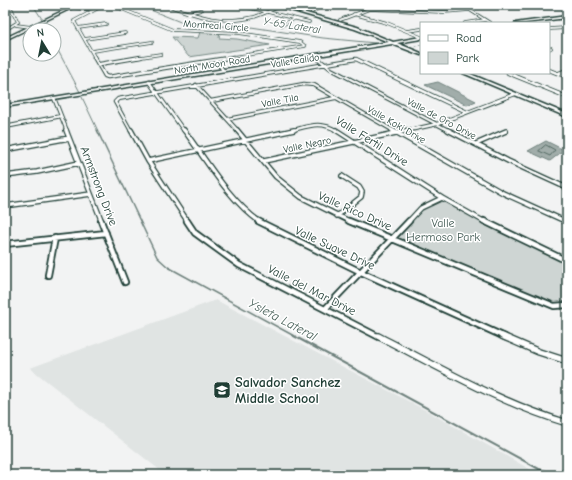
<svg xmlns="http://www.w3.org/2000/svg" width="572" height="480" font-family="'Comic Neue',sans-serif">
  <rect width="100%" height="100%" fill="#f2f3f3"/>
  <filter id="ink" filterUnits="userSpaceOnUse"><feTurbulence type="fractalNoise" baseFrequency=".025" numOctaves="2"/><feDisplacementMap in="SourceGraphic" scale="8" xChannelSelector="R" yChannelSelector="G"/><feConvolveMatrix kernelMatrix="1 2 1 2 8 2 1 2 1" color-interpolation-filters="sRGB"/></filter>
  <g filter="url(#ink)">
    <path fill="#e0e4e3" d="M216 300 427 411 540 475H166L30 368Z"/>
    <path fill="#ced5d3" stroke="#768984" d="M200 32H220L219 38 237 39 270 45 189 57 172 37 198 38Z
      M442 198 500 230 567 261V305L554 306 392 238 421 208Z"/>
    <path fill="#a1adaa" stroke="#6d807b" d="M438 82 476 101 467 105 425 85Z
      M546 141 564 150 550 161 528 151Z"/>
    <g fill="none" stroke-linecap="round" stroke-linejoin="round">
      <path stroke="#536a63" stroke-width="1" d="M546 145 555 150 550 156 539 151Z"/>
      <path stroke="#6d807b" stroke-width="1" d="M33 5 42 19
        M138 5 188 25 251 27 323 38 375 43
        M44 23 47 30
        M526 23 567 18
        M54 43 80 92
        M415 46 421 45
        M81 95 98 131"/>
      <path stroke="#6d807b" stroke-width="1.5" d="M97 130 157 257 168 267 296 337"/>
      <path stroke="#6d807b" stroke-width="2" d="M294 336 539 469 561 475"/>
      <defs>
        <path id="street-far4" d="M112 5 173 30 239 33 300 42 305 46
          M167 5C195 16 225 25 254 17 264 14 274 9 283 5
          M239 5 309 22
          M462 5 490 23
          M73 7 94 10
          M5 8H11L18 22 5 30
          M312 12 323 5
          M188 13 201 10
          M354 14 387 23 421 37
          M340 20 369 9 444 12 469 10
          M465 23 485 20
          M16 25 31 27
          M282 25 294 19
          M78 28 106 24
          M549 29 567 28
          M407 31 421 29
          M85 39 125 33
          M549 49 551 48
          M92 51 152 42
          M313 55 317 58
          M95 58 74 21 104 5
          M135 58 161 54
          M227 58 305 46"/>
        <path id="street-far3" d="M94 57 105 76 108 77 234 57
          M316 57 331 69 450 131
          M216 61 223 70
          M100 64 141 57
          M549 70 567 77
          M508 73 567 97
          M559 73 567 70
          M149 82 184 131
          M196 85 238 131
          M54 98 67 131
          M211 101 304 84 314 85 394 131
          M228 119 335 98
          M5 127 61 116
          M131 131 115 102 118 99 356 59 467 112
          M289 131C307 127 320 120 337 131
          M405 131 437 124 515 94"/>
        <path id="street-far2" d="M66 130 102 222
          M131 130 148 161 188 222
          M184 130C207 161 228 199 260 222
          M237 130 276 177 301 197 351 222
          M336 130 442 198 485 222
          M392 130 503 193 567 222
          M448 130 508 161 567 188
          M476 144 506 131
          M5 150 69 138
          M148 161 294 130
          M264 161 410 130
          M5 176 37 172 79 163
          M5 206 91 194
          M337 216 361 197 362 192 359 187 342 176
          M408 222 421 208 442 198"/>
        <path id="street-far1" d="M101 221 125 282
          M187 221 195 233 239 265 379 337
          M258 221 361 272 505 337
          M349 221 554 306 567 305
          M484 221 567 261
          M565 221 567 222
          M5 244 106 233
          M48 275 55 238
          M326 308 409 221"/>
        <path id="street" d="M378 336C439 367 500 403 567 423
          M502 336 539 352 567 361"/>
        <path id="secondary" d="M75 5H78L5 40V38Z
          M273 5H277L357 27 393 42 421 37V39L397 43 421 53V55L392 44 5 107V105L389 42 355 29Z
          M567 16V18L525 23H515Z
          M463 73H468L567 114V117Z"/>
      </defs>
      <use href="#street-far4" stroke="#1f3d34" stroke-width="3.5"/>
      <use href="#street-far3" stroke="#1f3d34" stroke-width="4.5"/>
      <use href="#street-far2" stroke="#1f3d34" stroke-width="6"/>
      <use href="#street-far1" stroke="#1f3d34" stroke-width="8"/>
      <use href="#street" stroke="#1f3d34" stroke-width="8"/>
      <use href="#secondary" stroke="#1f3d34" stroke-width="3"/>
      <use href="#street-far4" stroke="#fff" stroke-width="2"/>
      <use href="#street-far3" stroke="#fff" stroke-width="2.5"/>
      <use href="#street-far2" stroke="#fff" stroke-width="3.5"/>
      <use href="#street-far1" stroke="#fff" stroke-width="4.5"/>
      <use href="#street" stroke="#fff" stroke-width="5.5"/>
      <use href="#secondary" fill="#fff" fill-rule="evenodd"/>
    </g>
  </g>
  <defs>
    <symbol id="school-square" viewBox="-11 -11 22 22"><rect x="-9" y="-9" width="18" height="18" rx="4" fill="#1f3d34" stroke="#fff"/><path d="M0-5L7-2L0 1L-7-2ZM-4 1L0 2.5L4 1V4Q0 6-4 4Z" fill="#fff"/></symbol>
  </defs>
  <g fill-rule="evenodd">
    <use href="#school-square" x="212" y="380" width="20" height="20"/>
  </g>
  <g text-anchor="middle" stroke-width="3" stroke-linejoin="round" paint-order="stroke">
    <g font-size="10" fill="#1f3d34" stroke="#fff">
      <text transform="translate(216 25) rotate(4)" y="4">Montreal Circle</text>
      <text transform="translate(295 60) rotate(-9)" y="4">Valle Calido</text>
      <text transform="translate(212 64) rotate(-9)" y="4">North Moon Road</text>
      <text transform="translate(280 100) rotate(-11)" y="4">Valle Tila</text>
      <text transform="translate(442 118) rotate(28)" y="4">Valle de Oro Drive</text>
      <text transform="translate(397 124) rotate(30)" y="4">Valle Koki Drive</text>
      <text transform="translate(307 144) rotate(-12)" y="4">Valle Negro</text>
    </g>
    <g font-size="11" font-style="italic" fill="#465f57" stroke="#fff">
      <text transform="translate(292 25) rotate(9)" y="4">Y-65 Lateral</text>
    </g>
    <g font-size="12" fill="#1f3d34" stroke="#fff">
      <text transform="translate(372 141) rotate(32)" y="4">Valle Fertil Drive</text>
      <text transform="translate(99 186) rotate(69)" y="4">Armstrong Drive</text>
      <text transform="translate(355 211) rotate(24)" y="4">Valle Rico Drive</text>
      <text transform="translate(335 248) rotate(25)" y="4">Valle Suave Drive</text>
      <text transform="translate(312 290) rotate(27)" y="4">Valle del Mar Drive</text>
    </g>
    <g font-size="12" fill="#425b54" stroke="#fff">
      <text x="443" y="227">Valle<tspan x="443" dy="14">Hermoso Park</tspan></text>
    </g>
    <g font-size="13" font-style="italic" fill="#465f57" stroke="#fff">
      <text transform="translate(283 319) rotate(28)" y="5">Ysleta Lateral</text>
    </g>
    <g font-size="14" font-weight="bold" fill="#1f3d34" stroke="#fff" text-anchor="start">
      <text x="235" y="387">Salvador Sanchez<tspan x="235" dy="16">Middle School</tspan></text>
    </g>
  </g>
  <rect width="572" height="480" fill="none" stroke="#fff" stroke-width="20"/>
  <rect x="10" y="10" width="552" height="460" fill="none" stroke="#1f3d34" stroke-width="1.5" filter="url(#ink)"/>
  <rect x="420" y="22" width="130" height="52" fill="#ffffff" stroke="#a5b1ae"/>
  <rect x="428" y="35" width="20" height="6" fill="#ffffff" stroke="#a5b1ae"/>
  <text x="456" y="42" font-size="12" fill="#1f3d34">Road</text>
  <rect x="428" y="52" width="20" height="12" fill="#ced5d3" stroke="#a5b1ae"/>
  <text x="456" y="62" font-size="12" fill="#1f3d34">Park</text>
  <g transform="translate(42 42) rotate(350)"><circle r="19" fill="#ffffff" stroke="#a5b1ae"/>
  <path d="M0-3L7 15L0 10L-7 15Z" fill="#1f3d34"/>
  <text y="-6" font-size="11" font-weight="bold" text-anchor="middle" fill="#1f3d34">N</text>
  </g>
</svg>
